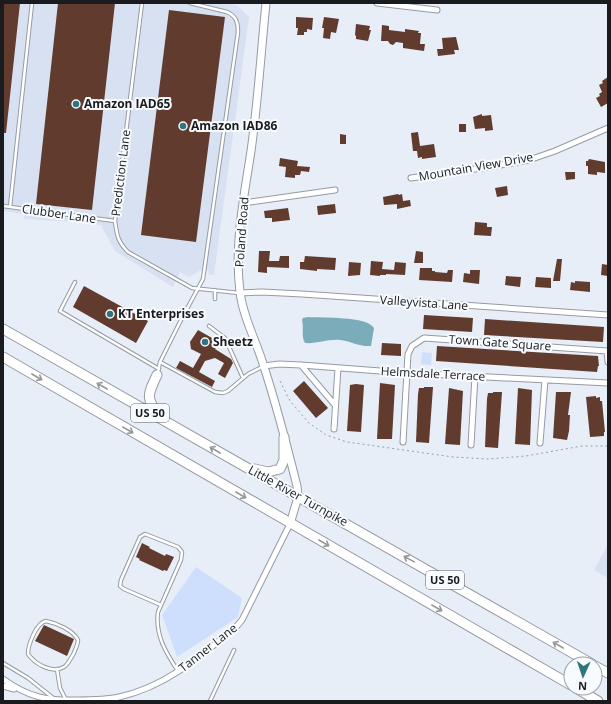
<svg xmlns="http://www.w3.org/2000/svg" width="611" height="704" font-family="'Open Sans',sans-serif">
  <rect width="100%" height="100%" fill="#e8eef7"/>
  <path fill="#d8e1f1" d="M3 3H228L238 6 249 17 214 275 208 274 209 271 201 270 189 277 180 272 173 287 115 251 101 225 77 221 76 222 24 219V214L3 211Z
    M608 544V578L594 570Z"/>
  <path fill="#cddffd" d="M422 352 432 353 431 365 421 364Z
    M196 567 242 598 238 617 177 657 162 615Z"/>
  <path fill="#7aacba" d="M308 317C322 318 367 316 374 328L371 346C360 347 350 341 340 340 328 339 316 344 305 343 301 337 304 327 302 320L303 318Z"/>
  <path fill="#603b2e" d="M3 3H20L6 133H3Z
    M58 3H115L92 210 36 204Z
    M169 10 225 17 196 242 141 235Z
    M296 17 313 18 312 30 307 29V32H304V35H297L298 28H296Z
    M324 17 339 19 336 33 331 32 330 39 323 38 324 28H322Z
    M356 24 370 26 369 30H371L368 41 356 39V36L355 35Z
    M382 25 389 26V30L405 32V29L419 31 418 33H421L420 44H425L424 51 403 48V43L396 42 393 45 390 44 388 41H381Z
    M456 37 459 50H454L455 54 438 56 437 49H443L442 38Z
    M608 77V103L601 107 596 98 600 96 599 94 602 92 599 85 603 83 602 81Z
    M482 114V116L491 115 493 130 485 131V128L475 129 473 117Z
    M459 124H466V132H459Z
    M418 132 420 146 434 144 436 157 422 159V157L418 158 417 151H413L411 133Z
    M340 134 346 135V144H340Z
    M280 158 298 161 297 166 310 167 309 172 301 171 300 175H295V178L285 177 286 167 279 166Z
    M589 159 605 162V173L597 172V175L588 174V166H586V161H588Z
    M565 172H575V179L566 180Z
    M507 186 508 195 497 197 495 188Z
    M398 194 399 195 402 194 403 201 410 200 411 206 397 209V204L384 205 383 197Z
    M335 204 336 213 318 215 317 206Z
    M288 208 290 220 272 222V218H265L264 211Z
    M475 222 487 223V227H492L491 236 474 235Z
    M259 251H270L269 261H279L280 256H289V268L267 267V273L258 272Z
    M416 251 423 252V263H414Z
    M305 256 336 258 335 270 317 269V271L300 269V262H304Z
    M557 259H562L560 281H553Z
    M371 261 383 262 382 269 394 270 395 262 406 263 405 275 386 274V275H380V276L370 275Z
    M349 262 361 263 360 275 348 276Z
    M602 264 608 265V276L601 275Z
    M420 268H432V271H435V272L447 273 448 270H453L452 282 419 280Z
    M470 270H480L479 284 463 282 464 273 470 274Z
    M506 276 521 277 520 287 505 285Z
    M536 277 551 278V288L535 287Z
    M575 281 590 282V292L570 290 571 282 575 283Z
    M84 286 148 321 136 343 73 307Z
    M424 315 473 318 472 332 423 329Z
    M485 319 604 327 603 342 484 335Z
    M198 330 219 342 215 349 231 359 233 363 225 378 218 374 224 363 215 358 205 361 199 372 215 381 212 387 176 368 180 361 193 368 201 354 191 349 190 342Z
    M382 343 401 344V356L381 355Z
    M437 346 598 356 599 366H598L597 372 436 361Z
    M304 381 328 408 316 418 293 391Z
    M380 383 395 385 392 439H377Z
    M356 384 364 385 361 432 347 431 350 385Z
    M424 387H433L429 443 416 442 418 394 419 388H424Z
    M449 388 463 391 460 445 445 444Z
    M518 388 532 390 530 445 515 444Z
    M493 392H502L498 448 485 447 487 399 488 393H493Z
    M556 392H571L568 415H570L569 431 567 440 553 438Z
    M596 396V398L600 397V401H602L605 432H604V436L590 437 586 397Z
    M142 543 150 547 149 548 165 556 166 554 174 557 167 571 164 570 163 571 139 560 140 559 136 557Z
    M44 625 74 639 67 656 35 641Z"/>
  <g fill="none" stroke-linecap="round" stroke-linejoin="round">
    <defs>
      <path id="service" d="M142 3 115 221C117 236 118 242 128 252L192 288 239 293
        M3 206 115 221
        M10 207 32 3
        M75 282 60 311 159 369
        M215 290V299
        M209 326 225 338 243 378
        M160 362 215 392 223 393 228 391 248 374 262 367
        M158 372 160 362 181 320 203 279 238 32C238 22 236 16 227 12L190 3
        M161 605 124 589 120 586 121 580 140 537 145 534 178 547 182 552 181 560 158 612C155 635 166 653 178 671
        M46 621C56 623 73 630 78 640 78 645 75 650 73 655 70 659 68 665 64 667 52 674 35 664 28 654 28 645 36 623 46 621Z
        M3 663 28 678 52 697
        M57 669 60 688 66 700
        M210 701 234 650"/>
      <path id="minor" d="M377 3 437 10
        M411 178 489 167 529 160 555 151 608 128
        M243 203 335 190
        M240 293 262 292 302 294 608 315
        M301 365 335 405
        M264 366 279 364 301 365 407 373 608 383
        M334 429 338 368
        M403 442 408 354 412 346 424 338 607 351 608 362
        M540 443 545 380
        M471 445 475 376
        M3 679C28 697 47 701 77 700 91 700 106 700 119 697 165 687 201 656 236 627L242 620 290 524
        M3 686 14 689"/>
      <path id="tertiary" d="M266 3C261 52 258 102 251 151 244 197 234 244 240 292 243 318 257 342 264 367 277 406 287 446 297 486L298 497 290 524"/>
      <path id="trunk" d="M3 329 592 664
        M3 357 571 685
        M157 375C147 396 146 397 159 417
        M255 469 268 472 280 469 284 460V437
        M595 666 608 673
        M576 688 598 701"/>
    </defs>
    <use href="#service" stroke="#969ba3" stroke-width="4.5"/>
    <use href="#minor" stroke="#969ba3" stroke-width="7"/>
    <use href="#tertiary" stroke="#969ba3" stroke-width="9"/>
    <use href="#trunk" stroke="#969ba3" stroke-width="11"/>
    <path stroke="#999da4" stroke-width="1" stroke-dasharray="2 3" stroke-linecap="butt" d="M280 381 290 401 309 423 326 435 347 442 453 457 488 459 526 456 582 446H608"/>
    <use href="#service" stroke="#fff" stroke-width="2.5"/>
    <use href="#minor" stroke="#fff" stroke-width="5"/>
    <use href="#tertiary" stroke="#fff" stroke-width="7"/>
    <use href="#trunk" stroke="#fff" stroke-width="9"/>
  </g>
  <defs><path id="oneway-shaft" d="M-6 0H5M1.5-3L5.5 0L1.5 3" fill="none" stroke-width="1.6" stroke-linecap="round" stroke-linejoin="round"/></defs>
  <g stroke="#98989a">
    <use href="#oneway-shaft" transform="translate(37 377) rotate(30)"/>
    <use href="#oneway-shaft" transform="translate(102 386) rotate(-150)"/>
    <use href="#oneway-shaft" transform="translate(128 430) rotate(30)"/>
    <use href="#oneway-shaft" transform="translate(215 450) rotate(-150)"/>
    <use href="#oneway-shaft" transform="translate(241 495) rotate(30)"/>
    <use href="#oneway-shaft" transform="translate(324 543) rotate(30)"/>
    <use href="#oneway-shaft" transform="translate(409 559) rotate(-151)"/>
    <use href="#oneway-shaft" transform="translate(437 608) rotate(30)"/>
    <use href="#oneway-shaft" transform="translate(558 645) rotate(-150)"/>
  </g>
  <g fill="#2d757f" stroke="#f8fbfe" stroke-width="1.5">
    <circle cx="76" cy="104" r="4"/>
    <circle cx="183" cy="126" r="4"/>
    <circle cx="110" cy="314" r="4"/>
    <circle cx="205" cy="342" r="4"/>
  </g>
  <g text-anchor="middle" stroke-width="4" stroke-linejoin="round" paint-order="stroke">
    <g fill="#f8fbfe" stroke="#5c5e61" stroke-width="1">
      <rect x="131" y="404" width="38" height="18" rx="3"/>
      <rect x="426" y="571" width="38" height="18" rx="3"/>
    </g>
    <g font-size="11" font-weight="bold" fill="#191b1e">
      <text x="150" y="417">US 50</text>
      <text x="445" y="584">US 50</text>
    </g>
    <g font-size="12" font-weight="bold" fill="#191b1e" stroke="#f8fbfe" text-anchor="start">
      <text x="84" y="108">Amazon IAD65</text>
      <text x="191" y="130">Amazon IAD86</text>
      <text x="118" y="318">KT Enterprises</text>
      <text x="213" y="346">Sheetz</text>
    </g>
    <g font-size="12" fill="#191b1e" stroke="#f8fbfe">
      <text transform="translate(476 167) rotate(-10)" y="4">Mountain View Drive</text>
      <text transform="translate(121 173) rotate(-83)" y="4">Prediction Lane</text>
      <text transform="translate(59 214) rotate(8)" y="4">Clubber Lane</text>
      <text transform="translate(242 232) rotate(-86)" y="4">Poland Road</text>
      <text transform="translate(424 303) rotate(4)" y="4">Valleyvista Lane</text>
      <text transform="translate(500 343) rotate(4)" y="4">Town Gate Square</text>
      <text transform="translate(433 374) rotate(3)" y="4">Helmsdale Terrace</text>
      <text transform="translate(298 496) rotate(29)" y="4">Little River Turnpike</text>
      <text transform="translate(208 648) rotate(-38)" y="4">Tanner Lane</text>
    </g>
  </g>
  <rect width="611" height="704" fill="none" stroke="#191b1e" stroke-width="8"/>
  <g transform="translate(583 676) rotate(183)"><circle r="19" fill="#f8fbfe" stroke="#9fa1a4"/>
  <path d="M0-3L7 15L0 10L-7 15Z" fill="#2d757f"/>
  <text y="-6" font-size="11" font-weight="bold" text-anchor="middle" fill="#191b1e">N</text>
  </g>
</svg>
